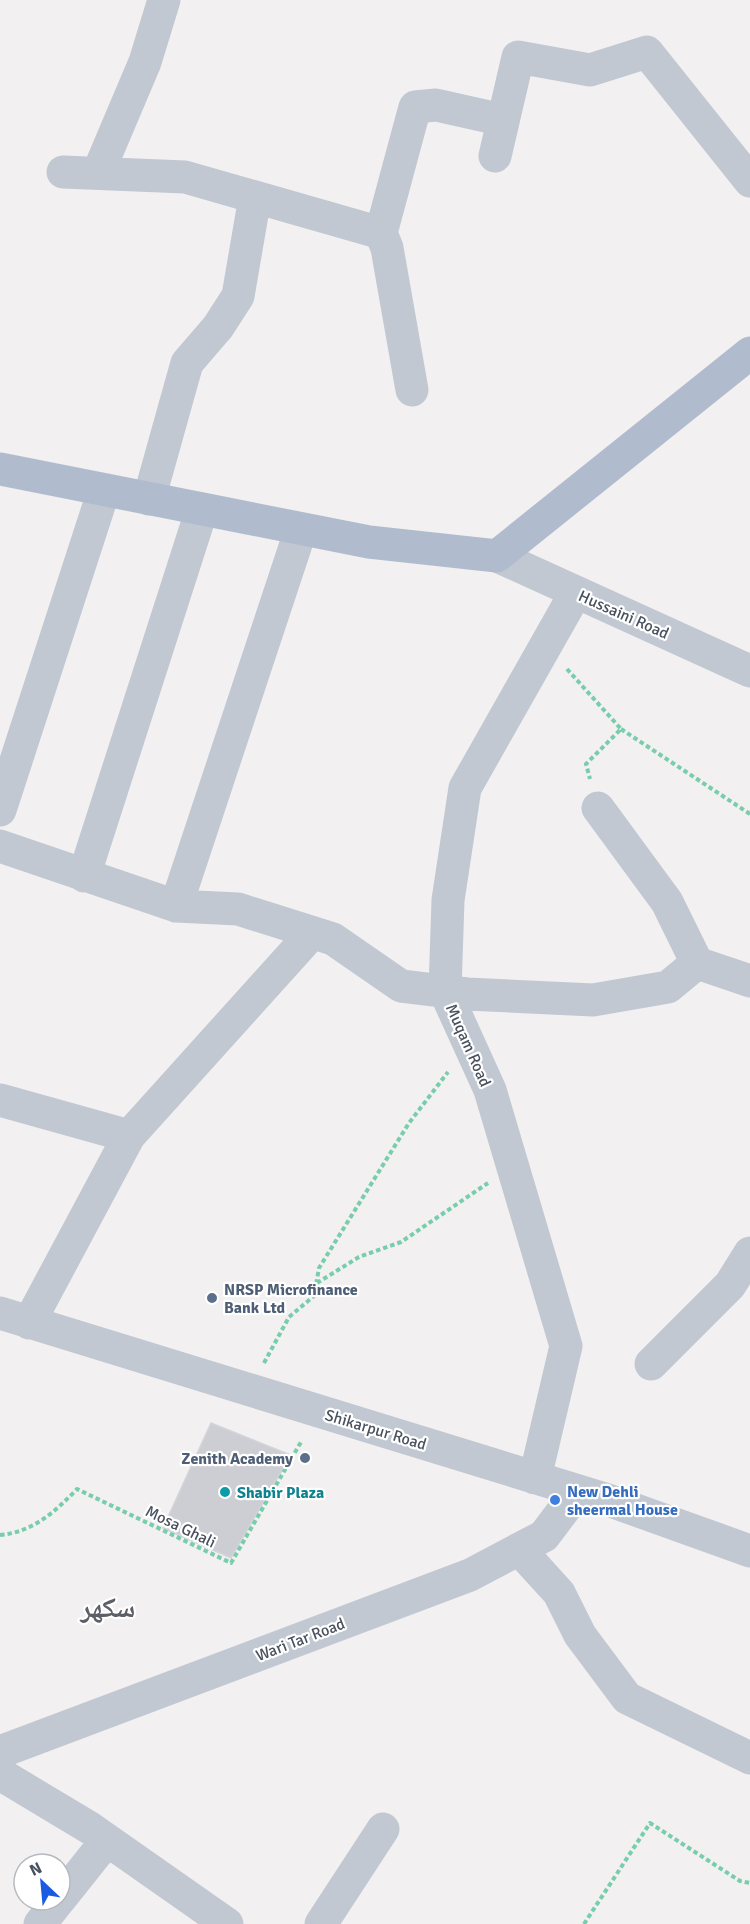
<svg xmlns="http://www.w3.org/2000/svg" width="750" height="1924" font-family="Signika,'Noto Naskh Arabic',sans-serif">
  <rect width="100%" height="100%" fill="#f2f0f0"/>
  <path fill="#cdced4" stroke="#d4d5db" stroke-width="1.5" d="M211 1423 291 1455 231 1558 163 1528Z"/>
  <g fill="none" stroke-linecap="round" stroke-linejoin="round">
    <path stroke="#77cdac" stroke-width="4" stroke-dasharray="4.5 3" stroke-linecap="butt" d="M567 669 621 729 586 764 590 779
      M621 729 750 814
      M317 1283 359 1257 401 1242 488 1183
      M264 1363 289 1317 314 1296 319 1268 409 1123 448 1072
      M0 1535C33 1532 55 1512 77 1489L231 1563 301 1442
      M584 1924 650 1823 740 1881 750 1883"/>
    <path stroke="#c1c8d2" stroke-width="33" d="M495 156 518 57 590 70 647 52 750 181
      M63 172 185 177 381 233 387 248 412 390
      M98 173 145 62 164 0
      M381 233 415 107 436 105 503 120
      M149 499 187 363 218 327 238 296 255 197
      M497 556 750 671
      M598 808 667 902 697 963 750 981
      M0 810 104 490
      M0 846 176 906 238 909 333 939 401 986 467 994 593 1000 668 987 697 963
      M84 876 202 509
      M176 906 301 529
      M0 1100 129 1136
      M0 1313 608 1500 750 1551
      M29 1323 129 1136 312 933
      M651 1364 730 1285 750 1253
      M535 1478 566 1346 490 1090 445 991 448 900 465 788 576 592
      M519 1549 559 1593 580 1635 627 1698 750 1758
      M0 1752 470 1575 544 1536 578 1491
      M0 1774 90 1828 227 1924
      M60 1899 107 1840
      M40 1924 59 1900
      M321 1924 383 1829"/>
    <path stroke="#b0bcce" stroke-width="33" d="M0 469 369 542 497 556 750 353"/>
  </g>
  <g fill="#5c6f8a" stroke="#fff" stroke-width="2">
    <circle cx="212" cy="1298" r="6"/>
    <circle cx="305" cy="1458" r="6"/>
  </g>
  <circle fill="#0f9aa8" stroke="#fff" stroke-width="2" cx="225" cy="1492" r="6"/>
  <circle fill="#3f7fe0" stroke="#fff" stroke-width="2" cx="555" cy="1500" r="6"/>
  <g text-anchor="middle" stroke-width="4.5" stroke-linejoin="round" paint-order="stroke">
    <g font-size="16" fill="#48515d" stroke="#fff">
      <text transform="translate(624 614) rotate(24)" y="6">Hussaini Road</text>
      <text transform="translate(469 1045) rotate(66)" y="6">Muqam Road</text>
      <text transform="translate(376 1429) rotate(17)" y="6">Shikarpur Road</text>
      <text transform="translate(181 1526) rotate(26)" y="6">Mosa Ghali</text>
      <text transform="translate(300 1639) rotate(-21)" y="6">Wari Tar Road</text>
    </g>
    <g font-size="16" font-weight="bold" fill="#4e5e75" stroke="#fff" text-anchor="start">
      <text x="224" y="1295">NRSP Microfinance<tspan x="224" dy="18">Bank Ltd</tspan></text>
      <text x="293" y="1464" text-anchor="end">Zenith Academy</text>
    </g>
    <g font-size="16" font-weight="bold" fill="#366cbe" stroke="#fff" text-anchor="start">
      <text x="567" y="1497">New Dehli<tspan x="567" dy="18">sheermal House</tspan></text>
    </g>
    <g font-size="16" font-weight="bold" fill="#0d838f" stroke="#fff" text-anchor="start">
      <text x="237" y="1498">Shabir Plaza</text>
    </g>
    <g font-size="28" font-weight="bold" fill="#5c5f65" stroke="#fff">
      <text x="108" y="1617">سکھر</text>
    </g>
  </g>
  <g transform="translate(42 1882) rotate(334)"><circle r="28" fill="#ffffff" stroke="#b6b9be" stroke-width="1.5"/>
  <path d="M0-4.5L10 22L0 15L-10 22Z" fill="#1a5be2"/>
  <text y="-9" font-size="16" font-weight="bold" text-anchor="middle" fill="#48515d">N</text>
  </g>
</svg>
